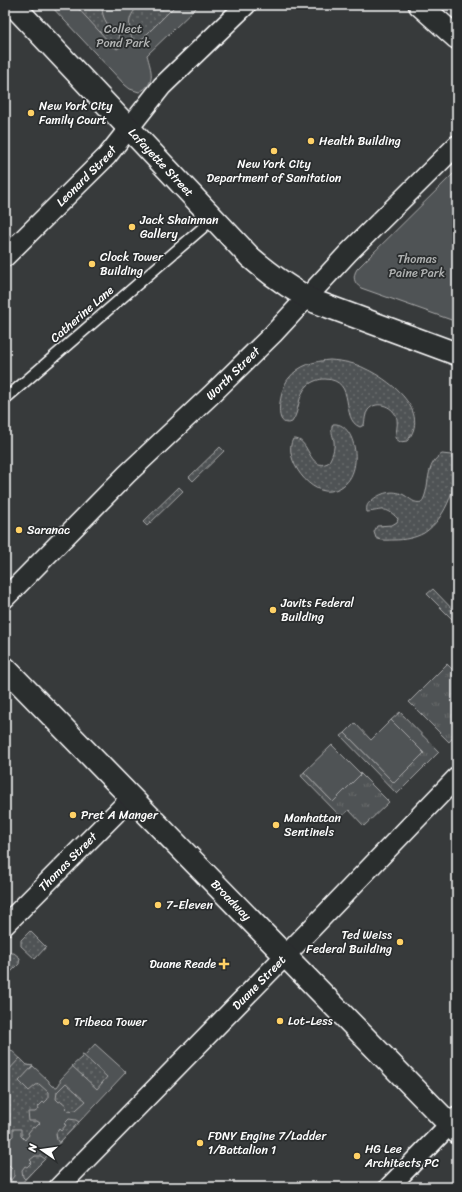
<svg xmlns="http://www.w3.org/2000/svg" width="462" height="1192" font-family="Sriracha,sans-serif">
  <defs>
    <pattern id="grass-tufts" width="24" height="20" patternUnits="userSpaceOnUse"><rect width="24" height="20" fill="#505354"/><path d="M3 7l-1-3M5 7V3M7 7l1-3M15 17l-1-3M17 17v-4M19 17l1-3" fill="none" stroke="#6a6d6e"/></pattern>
    <pattern id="garden-dots" width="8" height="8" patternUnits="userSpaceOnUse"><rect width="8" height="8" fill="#505354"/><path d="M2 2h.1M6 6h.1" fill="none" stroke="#6a6d6e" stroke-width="1.8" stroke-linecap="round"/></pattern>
  </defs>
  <rect width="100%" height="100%" fill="#373a3b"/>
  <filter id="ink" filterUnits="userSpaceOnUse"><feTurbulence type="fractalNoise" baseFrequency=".025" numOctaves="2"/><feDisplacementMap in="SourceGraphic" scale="8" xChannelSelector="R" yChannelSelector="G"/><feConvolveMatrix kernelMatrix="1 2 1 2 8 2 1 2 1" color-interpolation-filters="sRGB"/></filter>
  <g filter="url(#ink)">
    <path fill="url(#grass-tufts)" stroke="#a8a9aa" d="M447 664 457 674V733L449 742 409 702Z
      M400 712 439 752 397 794 341 736 345 733 394 783 424 753 391 720Z
      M304 772 333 802 361 774 389 802 364 826 349 810 341 817 301 776Z"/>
    <path fill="#505354" stroke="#a8a9aa" d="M50 5H199L147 55C151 70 157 84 139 92L130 89 125 85Z
      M457 170V322L361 288C354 283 352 277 357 269Z
      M391 720 424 753 394 783 345 733 355 723 371 740Z
      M332 745 361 774 333 802 304 772Z
      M95 1044 126 1072 18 1187 5 1175V1121L10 1116 5 1112V1055L10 1049 27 1065 33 1066 49 1081V1083L52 1086 57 1087 60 1083V1080L82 1057 81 1055 82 1054 85 1055Z"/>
    <path fill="url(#garden-dots)" stroke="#a8a9aa" d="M75 5H102C102 15 104 20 110 27H115L120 39V47L117 49 111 44Z
      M152 5H176L139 42H134C127 30 127 12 141 6L144 9Z
      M330 360C343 361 355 363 366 369 390 380 432 412 407 441L400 442 395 438C396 432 398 426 397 419 395 407 377 399 368 410 365 414 365 420 364 425L360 427C339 419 358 380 325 379 319 379 313 381 308 385 297 395 300 411 292 422 271 430 281 386 289 378 299 365 315 361 330 360Z
      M333 424C357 421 367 480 335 490 311 499 282 457 293 439 310 437 308 472 328 463 332 457 335 449 334 441 333 435 330 430 333 424Z
      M220 447 224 451 193 481 189 477Z
      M442 454 451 455C462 479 446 519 424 533 415 538 404 540 394 540 388 540 381 541 376 538L374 532 377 526 392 525 397 522 398 519C385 505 382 511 367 512 366 507 367 504 371 501 380 493 393 489 404 495 411 499 414 504 422 502 431 487 424 464 442 454Z
      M179 487 183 491 147 526 143 522Z
      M433 589 457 614V624L427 594Z
      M30 931 46 947 35 959 21 946V940Z
      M8 953H14L20 958 19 964 5 978V956Z
      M82 1054 107 1077 97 1089 72 1066 82 1057 81 1055Z
      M20 1058 27 1065 33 1066 19 1081 29 1091 36 1085 39 1084 48 1092V1099L44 1103 43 1102 38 1107 39 1109 35 1112H28L29 1121H37L40 1123 35 1128 33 1127 28 1133 29 1135 25 1140 21 1136V1129H13V1136L9 1140 7 1139 5 1141V1121L10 1116 5 1112V1074Z
      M66 1083 86 1101 76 1110 68 1111 65 1108 67 1106 61 1101 59 1102 56 1099 57 1092Z
      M69 1119 76 1120 79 1122 59 1143 57 1140 56 1133 59 1129 61 1131 66 1125 64 1124Z
      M35 1156H41L45 1159 25 1179 23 1177 22 1170 25 1166 27 1167 32 1162 30 1160Z
      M5 1165 8 1167 9 1165 14 1170V1176L11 1180 5 1175Z"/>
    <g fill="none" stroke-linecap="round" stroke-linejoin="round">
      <defs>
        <path id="lane" d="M5 399 214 218"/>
        <g id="street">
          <path id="s1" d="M5 257 107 156 162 86 246 5"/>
          <path id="s2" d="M5 598 127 474 212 394 273 334 348 253 457 145"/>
          <path id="s3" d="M5 925 131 798"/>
          <path id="s4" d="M59 1187 285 956 457 777"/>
          <path d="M389 1187 457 1117"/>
        </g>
        <g id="secondary">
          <path id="s5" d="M13 5 250 257C271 275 291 290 316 302L457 354"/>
          <path d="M420 5 457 38"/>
          <path id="s6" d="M5 668 457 1132"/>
        </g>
      </defs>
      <use href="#lane" stroke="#fff" stroke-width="13"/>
      <use href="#street" stroke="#fff" stroke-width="22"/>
      <use href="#secondary" stroke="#fff" stroke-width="25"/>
      <use href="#lane" stroke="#2a2d2e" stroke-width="10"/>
      <use href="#street" stroke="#2a2d2e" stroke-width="19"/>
      <use href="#secondary" stroke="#2a2d2e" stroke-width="22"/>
    </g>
  </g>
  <g fill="#ffd166" stroke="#2a2d2e" stroke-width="1.5">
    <circle cx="31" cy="113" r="4"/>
    <circle cx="311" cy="141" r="4"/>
    <circle cx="274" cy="151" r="4"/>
    <circle cx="132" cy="227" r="4"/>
    <circle cx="92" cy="264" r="4"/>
    <circle cx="19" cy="530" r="4"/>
    <circle cx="273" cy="610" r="4"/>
    <circle cx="73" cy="815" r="4"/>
    <circle cx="276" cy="825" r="4"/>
    <circle cx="158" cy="905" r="4"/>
    <circle cx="400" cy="942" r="4"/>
    <path d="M222 958h4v4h4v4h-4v4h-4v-4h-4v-4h4z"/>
    <circle cx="280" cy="1021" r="4"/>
    <circle cx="66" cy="1022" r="4"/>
    <circle cx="200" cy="1143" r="4"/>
    <circle cx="357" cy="1156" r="4"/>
  </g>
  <g text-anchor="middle" stroke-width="3.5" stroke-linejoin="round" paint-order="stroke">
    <g font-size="12" fill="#b0b2b2" stroke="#2a2d2e">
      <text x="123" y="33">Collect<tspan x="123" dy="14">Pond Park</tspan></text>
      <text x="417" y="263">Thomas<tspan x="417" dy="14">Paine Park</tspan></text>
    </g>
    <g font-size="12" fill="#fff" stroke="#2a2d2e" text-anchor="start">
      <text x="39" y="110">New York City<tspan x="39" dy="14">Family Court</tspan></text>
      <text x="319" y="145">Health Building</text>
      <text x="274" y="168" text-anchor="middle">New York City<tspan x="274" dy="14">Department of Sanitation</tspan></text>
      <text x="140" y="224">Jack Shainman<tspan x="140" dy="14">Gallery</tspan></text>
      <text x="100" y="261">Clock Tower<tspan x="100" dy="14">Building</tspan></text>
      <text x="27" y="534">Saranac</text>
      <text x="281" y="607">Javits Federal<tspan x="281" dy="14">Building</tspan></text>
      <text x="81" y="819">Pret A Manger</text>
      <text x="284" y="822">Manhattan<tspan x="284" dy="14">Sentinels</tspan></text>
      <text x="166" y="909">7-Eleven</text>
      <text x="392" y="939" text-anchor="end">Ted Weiss<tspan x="392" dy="14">Federal Building</tspan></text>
      <text x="216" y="968" text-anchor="end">Duane Reade</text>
      <text x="288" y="1025">Lot-Less</text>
      <text x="74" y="1026">Tribeca Tower</text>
      <text x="208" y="1140">FDNY Engine 7/Ladder<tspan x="208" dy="14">1/Battalion 1</tspan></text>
      <text x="365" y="1153">HG Lee<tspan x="365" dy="14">Architects PC</tspan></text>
    </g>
    <g font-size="12" fill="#fff" stroke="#2a2d2e">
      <text dy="4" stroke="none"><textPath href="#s5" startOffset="216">Lafayette Street</textPath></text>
      <text dy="4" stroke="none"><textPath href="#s1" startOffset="115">Leonard Street</textPath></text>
      <text transform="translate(82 314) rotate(-41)" y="4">Catherine Lane</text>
      <text dy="4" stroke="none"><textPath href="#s2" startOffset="320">Worth Street</textPath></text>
      <text dy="4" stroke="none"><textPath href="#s3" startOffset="89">Thomas Street</textPath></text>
      <text dy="4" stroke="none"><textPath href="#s6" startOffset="324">Broadway</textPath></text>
      <text dy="4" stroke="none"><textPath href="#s4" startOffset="286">Duane Street</textPath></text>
    </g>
  </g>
  <rect width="462" height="1192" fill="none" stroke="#2a2d2e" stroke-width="20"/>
  <rect x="10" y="10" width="442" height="1172" fill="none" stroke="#fff" stroke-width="1.5" filter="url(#ink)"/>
  <g transform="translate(42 1150) rotate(283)" stroke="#2a2d2e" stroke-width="3" paint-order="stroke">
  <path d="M0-3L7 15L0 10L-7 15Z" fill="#ffffff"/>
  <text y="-6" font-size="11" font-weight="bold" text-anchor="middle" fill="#ffffff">N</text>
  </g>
</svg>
